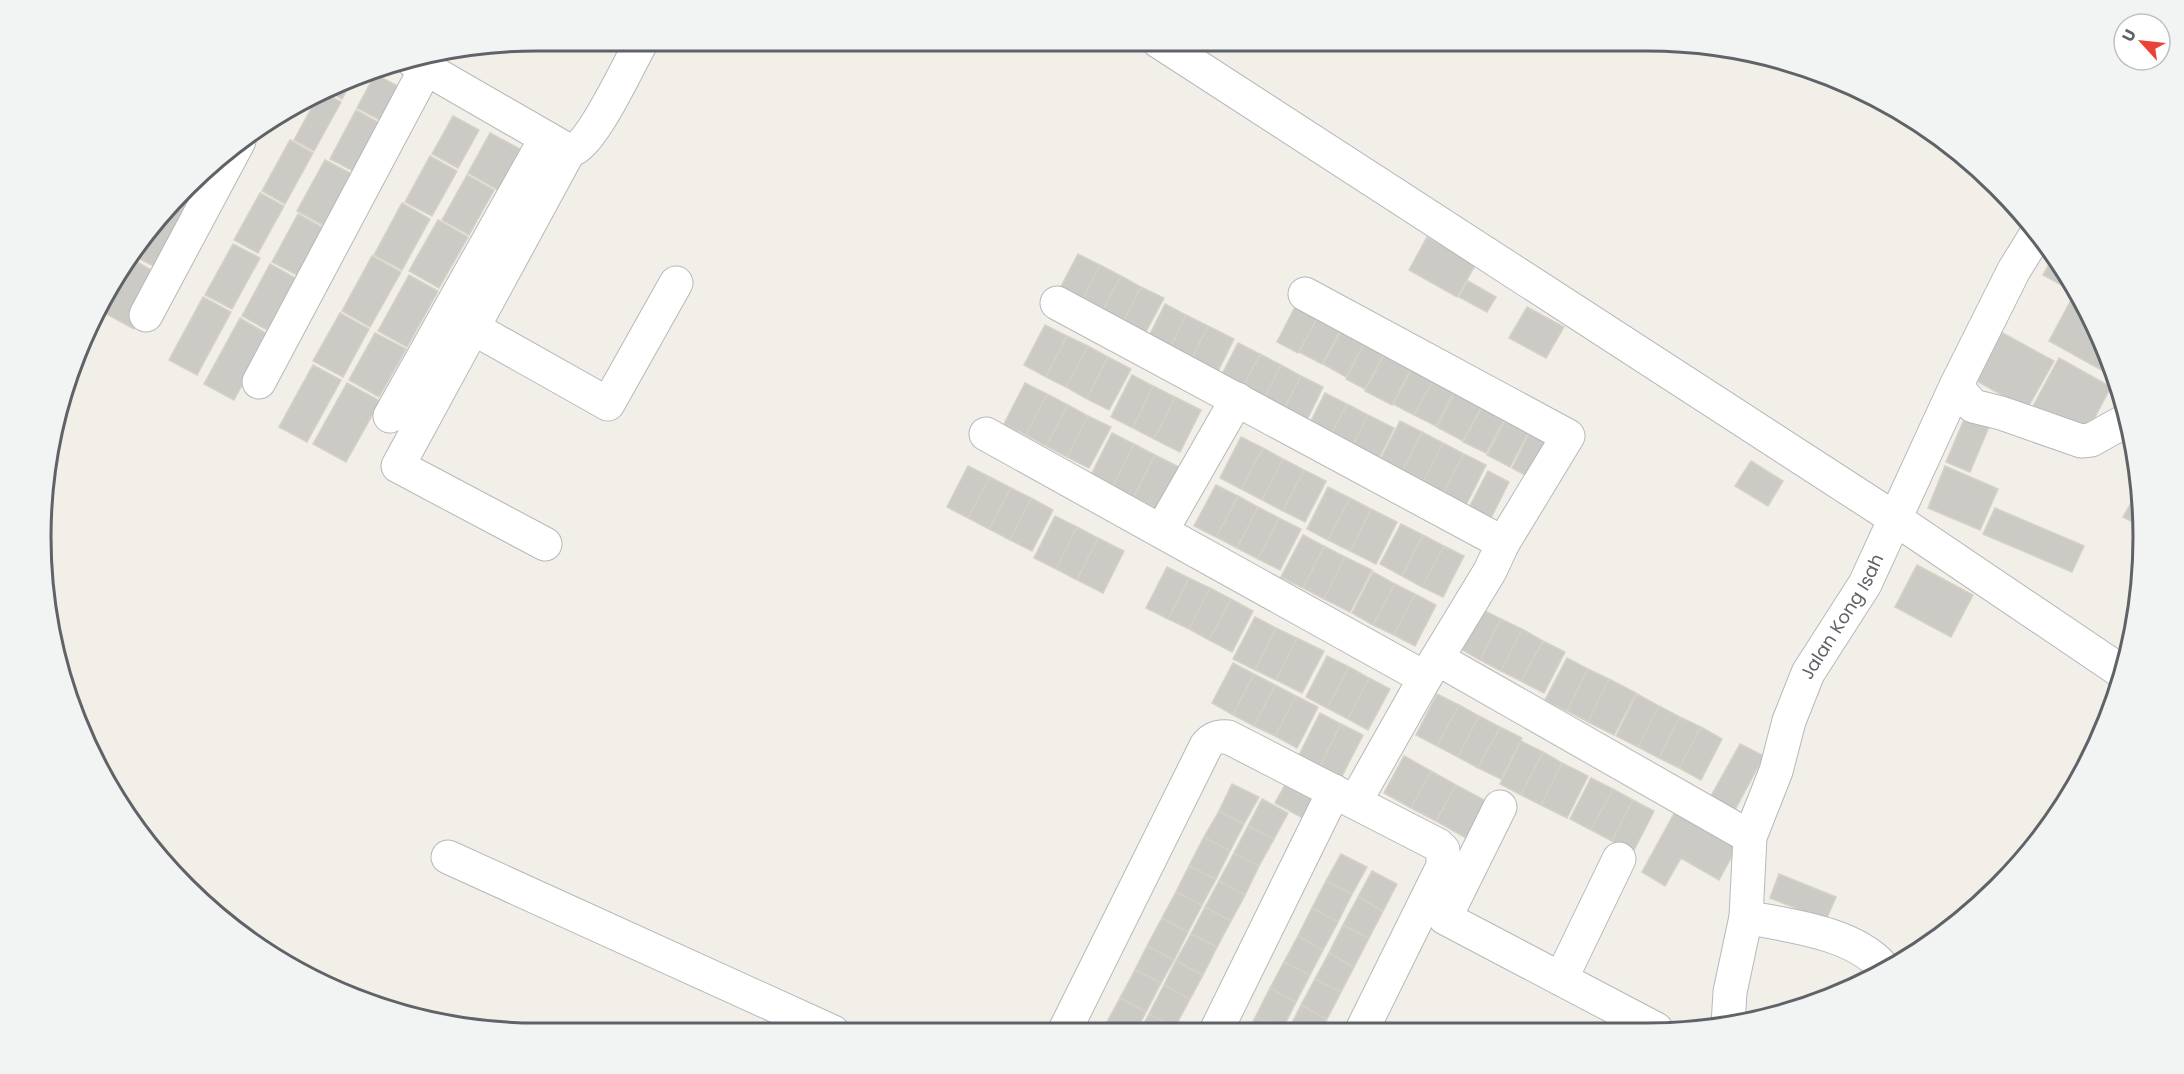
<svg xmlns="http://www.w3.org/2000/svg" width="2184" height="1074" font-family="Poppins,sans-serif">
  <rect width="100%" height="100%" fill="#f1efe8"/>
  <path fill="#cccac5" stroke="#d6d1c6" stroke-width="1.5" d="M375 74 405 90 387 124 357 108Z
    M352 80 342 99 330 92Z
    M327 94 341 102 314 151 294 140 316 100Z
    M356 110 383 125 357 173 330 159Z
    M453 116 479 130 458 168 432 154Z
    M490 133 520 149 498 190 468 173Z
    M290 140 313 153 285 204 262 191Z
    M430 156 457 171 432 216 405 202Z
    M325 160 356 176 328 228 297 211Z
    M216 161 191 214 171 203Z
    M467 175 494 190 469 235 442 220Z
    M260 193 284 206 258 253 234 240Z
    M402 203 430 219 402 270 374 255Z
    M170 204 190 215 161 270 136 257 157 219Z
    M298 214 327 230 301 277 272 262Z
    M438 220 468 237 439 288 409 271Z
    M1427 237 1476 264 1457 297 1409 270Z
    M233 244 260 258 232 309 205 295Z
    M1078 254 1100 265 1079 306 1057 294Z
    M2054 255 2072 284 2069 289 2043 275Z
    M372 256 401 272 370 327 342 311Z
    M130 258 162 276 134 329 101 311Z
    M270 264 299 280 271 332 242 316Z
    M1100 265 1121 276 1099 317 1079 306Z
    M409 275 438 291 407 347 378 331Z
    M1121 276 1141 287 1120 328 1099 317Z
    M1468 281 1496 297 1487 312 1459 297Z
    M1141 287 1164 298 1142 339 1120 328Z
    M203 297 231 312 197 375 169 360Z
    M2071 300 2085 308 2106 347 2110 362 2105 372 2049 341Z
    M1297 303 1319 315 1298 353 1277 342Z
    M1165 304 1186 315 1166 357 1144 346Z
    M1527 307 1564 327 1546 358 1509 338Z
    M340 313 369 329 343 377 313 361Z
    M1186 315 1208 326 1187 368 1166 357Z
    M1319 315 1342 327 1322 364 1299 352Z
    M240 318 269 335 234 400 204 384Z
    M1045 325 1067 336 1046 377 1024 365Z
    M1208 326 1234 339 1213 381 1187 368Z
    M1343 328 1366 340 1346 377 1323 364Z
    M1999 331 2054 361 2027 409 1973 379Z
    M375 333 406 349 379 397 349 380Z
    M1067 336 1088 346 1066 387 1046 377Z
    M1366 340 1386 350 1365 389 1346 379Z
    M1238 343 1260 354 1239 395 1217 384Z
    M1088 346 1108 357 1087 399 1066 387Z
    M1386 351 1413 365 1392 405 1365 391Z
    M1260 354 1281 365 1260 406 1239 395Z
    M1108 357 1131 369 1109 410 1087 399Z
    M2059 358 2111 387 2083 439 2031 410Z
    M313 365 341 380 307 442 279 427Z
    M1281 365 1301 376 1280 417 1260 406Z
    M1414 365 1435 377 1414 415 1393 404Z
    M1132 375 1153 386 1133 428 1111 417Z
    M1301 376 1323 387 1303 428 1280 417Z
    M1435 377 1456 388 1436 426 1414 415Z
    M347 383 380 401 346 462 313 444Z
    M1025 383 1047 394 1026 435 1004 424Z
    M1153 386 1175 397 1154 439 1133 428Z
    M1457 388 1484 402 1463 441 1437 427Z
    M1325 393 1347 404 1325 446 1304 435Z
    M1047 394 1068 405 1046 446 1026 435Z
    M1175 397 1201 410 1180 452 1154 439Z
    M1485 402 1507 414 1486 453 1463 442Z
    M1347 404 1368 415 1347 457 1325 446Z
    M1068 405 1088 416 1067 457 1046 446Z
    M1368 415 1394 428 1373 470 1347 457Z
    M1508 415 1531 427 1510 467 1487 455Z
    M1088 416 1111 427 1089 468 1067 457Z
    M1965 417 1989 427 1970 472 1946 462Z
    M1400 421 1422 432 1401 473 1379 462Z
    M1532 428 1559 442 1538 482 1512 468Z
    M1422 432 1443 443 1422 484 1401 473Z
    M1112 433 1134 444 1113 486 1091 475Z
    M1241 437 1263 448 1241 489 1220 478Z
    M1443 443 1464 454 1442 495 1422 484Z
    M1134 444 1155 455 1134 497 1113 486Z
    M1263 448 1283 459 1262 500 1241 489Z
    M1464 454 1486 465 1465 507 1442 495Z
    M1155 455 1181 468 1160 510 1134 497Z
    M1283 459 1304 470 1283 511 1262 500Z
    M1751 461 1783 481 1768 506 1735 486Z
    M968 466 990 477 968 518 947 507Z
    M1945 466 1998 489 1980 530 1928 508Z
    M1304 470 1326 481 1305 522 1283 511Z
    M1488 471 1509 482 1488 524 1466 513Z
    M990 477 1011 488 989 529 968 518Z
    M1216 485 1238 496 1216 537 1194 526Z
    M1328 487 1350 498 1328 540 1307 529Z
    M1011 488 1031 498 1010 540 989 529Z
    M2139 489 2143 528 2123 517Z
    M1238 496 1258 507 1237 548 1216 537Z
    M1031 498 1053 510 1032 551 1010 540Z
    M1350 498 1371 509 1350 551 1328 540Z
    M1258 507 1279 518 1258 559 1237 548Z
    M1995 508 2084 546 2072 572 1983 534Z
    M1371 509 1397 522 1376 564 1350 551Z
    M1055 516 1077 527 1056 569 1034 558Z
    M1279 518 1301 529 1280 570 1258 559Z
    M1401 524 1423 535 1402 576 1380 564Z
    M1077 527 1098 538 1077 580 1056 569Z
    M1303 535 1324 546 1303 588 1281 577Z
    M1423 535 1444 546 1422 587 1402 576Z
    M1098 538 1124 551 1103 593 1077 580Z
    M1324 546 1345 557 1324 599 1303 588Z
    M1444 546 1464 556 1443 597 1422 587Z
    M1345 557 1372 570 1350 612 1324 599Z
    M1917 565 1973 595 1951 637 1895 607Z
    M1167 567 1189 578 1168 619 1146 608Z
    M1373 572 1395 584 1373 625 1352 613Z
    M1189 578 1210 588 1189 629 1168 619Z
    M1395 584 1415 594 1394 635 1373 625Z
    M1210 588 1231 599 1209 640 1189 629Z
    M1415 594 1436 605 1415 646 1394 635Z
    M1231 599 1253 611 1232 652 1209 640Z
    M1479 608 1501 619 1480 660 1459 648Z
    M1255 617 1276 628 1255 670 1233 659Z
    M1501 619 1522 629 1501 671 1480 660Z
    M1276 628 1297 638 1276 680 1255 670Z
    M1522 629 1543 641 1521 681 1501 671Z
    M1297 638 1324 651 1302 693 1276 680Z
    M1543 641 1565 652 1544 693 1521 681Z
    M1327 656 1349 667 1327 708 1306 697Z
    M1567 658 1588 669 1567 711 1545 700Z
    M1233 663 1254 674 1233 715 1212 703Z
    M1349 667 1369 678 1348 719 1327 708Z
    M1588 669 1609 679 1588 722 1567 711Z
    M1254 674 1275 685 1254 726 1233 715Z
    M1369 678 1390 689 1368 730 1348 719Z
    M1609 679 1636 693 1614 735 1588 722Z
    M1275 685 1296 696 1275 736 1254 726Z
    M1437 694 1459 705 1437 746 1416 735Z
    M1637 694 1659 706 1638 747 1616 736Z
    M1296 696 1318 707 1297 748 1275 736Z
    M1459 705 1479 716 1458 757 1437 746Z
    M1659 706 1680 717 1659 758 1638 747Z
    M1320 713 1341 724 1320 766 1299 755Z
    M1479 716 1500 727 1478 768 1458 757Z
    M1680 717 1701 727 1679 768 1659 758Z
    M1341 724 1363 735 1342 776 1320 766Z
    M1500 727 1522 738 1501 779 1478 768Z
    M1701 727 1722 739 1701 780 1679 768Z
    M1521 741 1543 752 1521 795 1500 784Z
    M1740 744 1764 756 1730 819 1706 805Z
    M1543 752 1562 763 1541 805 1521 795Z
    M1404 756 1431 771 1411 808 1384 793Z
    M1562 763 1588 776 1567 818 1541 805Z
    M1431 771 1456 785 1436 821 1411 808Z
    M1591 778 1613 789 1591 830 1570 819Z
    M1286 783 1325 803 1314 824 1275 803Z
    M1232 784 1259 797 1244 824 1219 811Z
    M1456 785 1486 801 1466 838 1436 821Z
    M1613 789 1633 800 1612 841 1591 830Z
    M1262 799 1288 813 1274 839 1248 826Z
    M1633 800 1654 811 1633 852 1612 841Z
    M1676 810 1738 845 1719 880 1681 858 1665 886 1642 872Z
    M1219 811 1244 824 1230 851 1204 837Z
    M1248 826 1274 839 1259 866 1234 853Z
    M1204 837 1230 851 1216 879 1189 866Z
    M1234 853 1259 866 1245 895 1219 881Z
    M1341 854 1367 867 1352 894 1326 881Z
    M1189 866 1216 879 1202 905 1176 892Z
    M1372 871 1397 884 1383 911 1358 897Z
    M1779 874 1836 897 1826 920 1770 898Z
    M1219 881 1245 895 1231 921 1205 907Z
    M1326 881 1352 894 1338 922 1312 908Z
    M1176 892 1202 905 1188 932 1162 918Z
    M1358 897 1383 911 1369 938 1343 925Z
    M1205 907 1231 921 1217 947 1191 934Z
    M1312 908 1338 922 1323 950 1298 936Z
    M1162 918 1188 932 1174 960 1147 946Z
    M1343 925 1369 938 1354 967 1329 953Z
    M1191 934 1217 947 1203 975 1176 961Z
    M1298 936 1323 950 1310 975 1284 962Z
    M1147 946 1174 960 1161 983 1135 970Z
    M1329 953 1354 967 1341 992 1315 979Z
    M1176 961 1203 975 1190 999 1164 985Z
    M1284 962 1310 975 1296 1002 1270 988Z
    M1135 970 1161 983 1146 1012 1120 998Z
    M1315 979 1341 992 1327 1019 1301 1005Z
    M1164 985 1190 999 1175 1027 1149 1014Z
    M1270 988 1296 1002 1282 1030 1256 1016Z
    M1120 998 1146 1012 1136 1031H1126L1107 1022Z
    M1301 1005 1327 1019 1321 1031H1288Z
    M1149 1014 1175 1027 1173 1031H1140Z
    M1256 1016 1282 1030 1281 1031H1248Z
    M1107 1022 1126 1031H1102Z"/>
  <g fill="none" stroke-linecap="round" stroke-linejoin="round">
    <defs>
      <g id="minor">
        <path d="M1158 41 1894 518 2122 672"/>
        <path d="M413 61 569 151C592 147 629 63 642 41"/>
        <path d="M1305 294 1568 436 1503 543"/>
        <path d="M1057 303 1503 543 1490 571 1425 678 1355 802"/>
        <path d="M146 315 239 141"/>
        <path d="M473 328 608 404 676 283"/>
        <path d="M259 382 426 68"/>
        <path d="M1956 386 1973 406 2001 413 2081 441 2091 440 2125 421"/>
        <path d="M390 416 546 138"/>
        <path d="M986 434 1425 678"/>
        <path d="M1162 530 1237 399"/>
        <path d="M545 544 398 466 569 151"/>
        <path d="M1438 659 1750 837"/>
        <path d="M1500 807 1445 918 1656 1029"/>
        <path d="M448 857 833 1032"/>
        <path d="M1746 917C1789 926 1851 932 1882 966V970"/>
        <path d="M1561 979 1619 859"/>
        <path id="s1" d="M1728 1025 1730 992 1746 917 1750 837 1776 771 1789 721 1808 673 1865 584 1956 386 2014 270 2037 233"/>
        <path d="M1216 1031 1334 791"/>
        <path d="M1064 1032 1206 746C1212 738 1218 736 1228 737L1438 845 1443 850V866L1362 1030"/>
      </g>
    </defs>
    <use href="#minor" stroke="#b5b8bc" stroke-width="35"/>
    <use href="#minor" stroke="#fff" stroke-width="33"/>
  </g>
  <g text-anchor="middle" stroke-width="6" stroke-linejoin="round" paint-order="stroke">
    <g font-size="18" fill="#5f6368" stroke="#fff">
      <text dy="6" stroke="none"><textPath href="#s1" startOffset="430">Jalan Kong Isah</textPath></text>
    </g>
  </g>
  <path d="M0 0H2184V1074H0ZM537 51H1647A486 486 0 0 1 2133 537V537A486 486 0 0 1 1647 1023H537A486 486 0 0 1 51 537V537A486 486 0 0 1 537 51Z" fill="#f2f3f3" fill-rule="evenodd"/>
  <path fill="none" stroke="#5f6368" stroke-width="3" d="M537 51H1647A486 486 0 0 1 2133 537V537A486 486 0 0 1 1647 1023H537A486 486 0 0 1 51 537V537A486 486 0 0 1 537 51Z"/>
  <g transform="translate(2142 42) rotate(297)"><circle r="28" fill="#ffffff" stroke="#bfc1c3" stroke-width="1.5"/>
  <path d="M0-4.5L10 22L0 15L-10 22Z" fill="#ea4335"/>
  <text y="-9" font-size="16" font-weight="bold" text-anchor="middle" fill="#5f6368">U</text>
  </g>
</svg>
